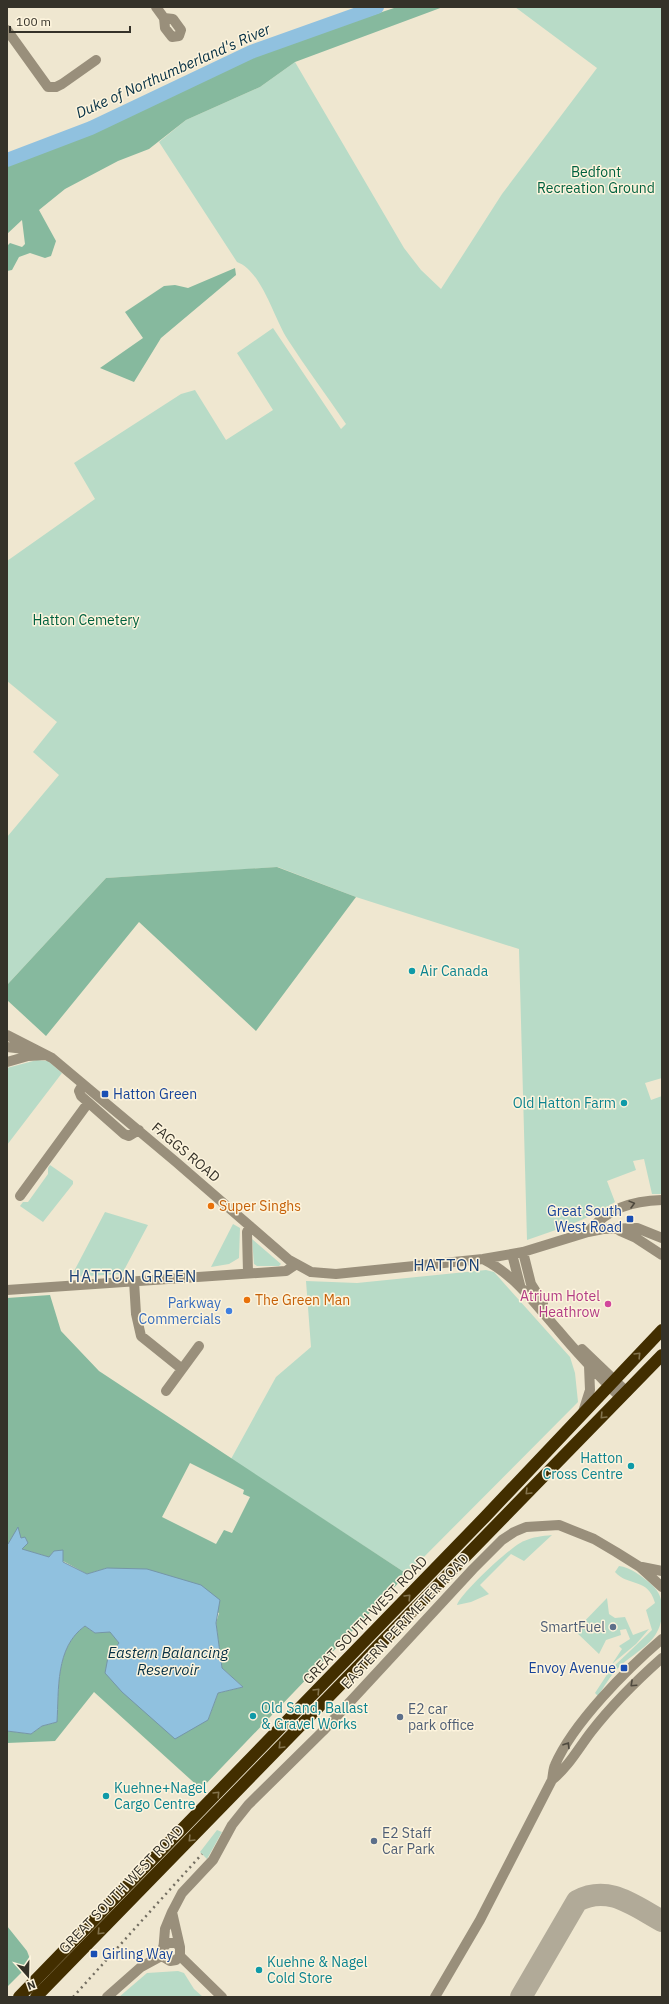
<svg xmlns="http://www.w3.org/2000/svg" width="669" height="2004" font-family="'IBM Plex Sans',sans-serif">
  <rect width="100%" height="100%" fill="#efe7d0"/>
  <path fill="#b8dbc7" d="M515 7H662V1078L645 1083 651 1100 662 1096V1194H652L644 1159 633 1161 636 1170 607 1181 615 1202C588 1220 558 1229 527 1240L519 949 356 897 278 867 106 878 7 985V837L59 775 33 752 57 722 7 681V561L95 499 74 463 181 394 195 390 226 440 273 410 237 353 273 328 341 429 346 424C327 396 306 368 288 340 274 319 262 271 237 262L159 142 186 120 260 87 295 62 404 248 421 270 441 289 502 194 597 68Z
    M37 1060 48 1061 62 1073 7 1145V1068Z
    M50 1165 73 1181V1184L43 1222 20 1206 23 1202H28L48 1174V1168Z
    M105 1212 148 1225 122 1274 71 1277Z
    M233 1224 240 1228 239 1258 229 1264 211 1267Z
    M252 1239 281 1264 279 1266H257L254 1264Z
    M486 1270 494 1272 570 1357 575 1373 578 1402 407 1574 231 1459 276 1377 311 1347 306 1281 357 1283Z
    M552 1535 524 1561 511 1554 480 1585 489 1594 471 1602 457 1605C461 1593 511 1546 524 1541 533 1537 542 1536 552 1535Z
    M619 1566C630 1567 643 1577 651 1584 660 1592 662 1599 662 1611 662 1642 638 1649 618 1668 610 1676 604 1687 598 1696L595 1693 610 1670 652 1630 646 1610 655 1603C648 1577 628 1587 615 1572Z
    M607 1598 609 1614 615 1618 625 1617 633 1635 649 1629 636 1644 612 1664 622 1649 619 1646 630 1639 626 1629 620 1630 621 1635 606 1640 599 1654 575 1631Z
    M217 1830 222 1832 207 1859 200 1852Z
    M178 1971 184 1973 194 1989 203 1997H119L147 1973Z"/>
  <path fill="#86b99e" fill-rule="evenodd" d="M397 7H443L295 62 260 87 186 120 149 149 118 161 65 189 39 210 56 241 51 256 45 258 30 253 19 257 12 270 7 271V246L10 243 22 247 25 244 22 220 7 234V164L88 134 253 55Z
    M235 268 236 275 161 338 134 382 100 368 143 338 125 312 164 286 175 285 188 288Z
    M277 867 356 897 256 1031 139 922 46 1036 7 1000V985L106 878Z
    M50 1295 61 1331 99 1371 407 1574 201 1789 94 1692 55 1741 7 1743V1731L31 1734 42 1726 57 1722C59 1690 55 1647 85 1626L95 1633 110 1631 119 1643 108 1657 208 1720 218 1693 243 1687 222 1668 216 1623 219 1613 107 1568 87 1574 63 1561 54 1551 49 1557 21 1549 18 1528 8 1545 7 1544V1298ZM190 1463 244 1490 243 1494 250 1497 232 1533 224 1530 216 1544 162 1517Z
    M7 1926 27 1951 30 1959 26 1968 7 1987Z"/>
  <path fill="#90c1df" stroke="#7596a8" d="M18 1527 21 1538 25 1537 28 1543 22 1549 49 1557 54 1551 63 1550V1562L87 1574 107 1568 147 1569 201 1585 220 1600 216 1623 222 1668 243 1687 218 1693 208 1720 175 1739 122 1692 105 1673 108 1657 119 1643 110 1632 95 1633 85 1626C55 1647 59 1690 57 1722L42 1726 31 1734 7 1731V1544H8Z"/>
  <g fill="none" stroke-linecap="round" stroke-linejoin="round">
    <path stroke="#90c1df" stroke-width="14" d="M7 160 91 128 251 52 377 7"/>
    <path stroke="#b1aa98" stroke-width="22" d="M521 1997 577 1901C609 1884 634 1906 662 1921"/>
    <path stroke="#998f7b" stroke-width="10" d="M156 7 164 18 165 28 172 37 179 36 181 30 173 19 164 18
      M7 30 48 87H56L62 84 96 60
      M7 1035 52 1058 176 1162 289 1260 311 1272 336 1274 483 1259 523 1252 588 1232 603 1229 637 1228 662 1238
      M7 1047 33 1050
      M7 1062 28 1056 46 1055
      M83 1084 79 1091 81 1096 124 1134 129 1136 139 1130
      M20 1196 88 1103
      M620 1231 636 1238 662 1255
      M588 1232C608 1208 632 1201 662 1200
      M523 1252 531 1284 543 1303
      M512 1254 520 1285
      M483 1259C515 1275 535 1304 558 1330 578 1354 599 1376 621 1398
      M248 1272 247 1232 250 1226
      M134 1281 136 1314 141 1336 182 1369
      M7 1290 286 1271 295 1265
      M582 1349 627 1392
      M166 1391 199 1346
      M583 1412 590 1390 589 1366
      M642 1567 662 1571
      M552 1780C569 1766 578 1749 591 1732 612 1705 636 1681 662 1658
      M172 1912 180 1947
      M163 1947 168 1943H176L180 1947V1956L176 1960 170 1961 165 1958 163 1953 165 1929 172 1912 182 1893 213 1860 232 1825 248 1805 323 1731 473 1569 502 1540 514 1532 526 1527 559 1525 594 1539 616 1552 640 1567 662 1587
      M180 1956 222 1997
      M107 1997 141 1967 163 1955
      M435 1997 480 1920 552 1780C553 1775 553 1769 555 1765 573 1723 627 1669 662 1639"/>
    <path stroke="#422e00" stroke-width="12" d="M19 1997 485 1517 662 1330
      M36 1997 662 1355"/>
    <path stroke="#736e61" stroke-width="2.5" stroke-dasharray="2 4" stroke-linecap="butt" d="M73 1997 202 1854"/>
  </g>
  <defs><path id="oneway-chevron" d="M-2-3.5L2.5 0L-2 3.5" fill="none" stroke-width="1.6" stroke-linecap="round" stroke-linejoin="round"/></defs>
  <g stroke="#4e493e">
    <use href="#oneway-chevron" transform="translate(632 1204) rotate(-15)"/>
    <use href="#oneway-chevron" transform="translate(633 1684) rotate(137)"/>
    <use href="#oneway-chevron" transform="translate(567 1745) rotate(-58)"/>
  </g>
  <g stroke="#83734d">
    <use href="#oneway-chevron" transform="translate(638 1355) rotate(-46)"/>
    <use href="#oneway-chevron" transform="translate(603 1416) rotate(134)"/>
    <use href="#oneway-chevron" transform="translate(528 1492) rotate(135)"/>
    <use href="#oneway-chevron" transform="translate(408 1597) rotate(-46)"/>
    <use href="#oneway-chevron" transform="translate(317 1691) rotate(-46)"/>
    <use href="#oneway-chevron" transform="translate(281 1746) rotate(134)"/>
    <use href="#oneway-chevron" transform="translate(217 1794) rotate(-46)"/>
    <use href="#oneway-chevron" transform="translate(191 1839) rotate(134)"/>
    <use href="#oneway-chevron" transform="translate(100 1932) rotate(134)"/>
  </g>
  <g fill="#0f9aa8" stroke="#fdf4dd" stroke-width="1.5">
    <circle cx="412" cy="971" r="4"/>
    <circle cx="624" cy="1103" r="4"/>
    <circle cx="631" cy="1466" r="4"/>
    <circle cx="253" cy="1716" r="4"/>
    <circle cx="106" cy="1796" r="4"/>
    <circle cx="259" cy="1970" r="4"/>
  </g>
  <g fill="#1a4fb4" stroke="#fdf4dd" stroke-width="1.5">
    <rect x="101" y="1090" width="8" height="8" rx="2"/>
    <rect x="626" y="1215" width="8" height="8" rx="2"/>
    <rect x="620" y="1664" width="8" height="8" rx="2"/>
    <rect x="90" y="1950" width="8" height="8" rx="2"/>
  </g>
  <g fill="#e8710a" stroke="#fdf4dd" stroke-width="1.5">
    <circle cx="211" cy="1206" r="4"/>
    <circle cx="247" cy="1300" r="4"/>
  </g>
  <circle fill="#d1479c" stroke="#fdf4dd" stroke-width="1.5" cx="608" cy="1304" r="4"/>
  <circle fill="#3f7fe0" stroke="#fdf4dd" stroke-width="1.5" cx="229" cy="1311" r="4"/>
  <g fill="#5c6f8a" stroke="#fdf4dd" stroke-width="1.5">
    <circle cx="613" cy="1627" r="4"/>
    <circle cx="400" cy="1717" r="4"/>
    <circle cx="374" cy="1841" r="4"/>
  </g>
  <g text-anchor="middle" stroke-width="3" stroke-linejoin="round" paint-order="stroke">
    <g font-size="14" fill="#00613f" stroke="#fdf4dd">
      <text x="596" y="177">Bedfont<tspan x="596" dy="16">Recreation Ground</tspan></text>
      <text x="86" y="625">Hatton Cemetery</text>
    </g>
    <g font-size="14" fill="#0d838f" stroke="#fdf4dd" text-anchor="start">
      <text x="420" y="976">Air Canada</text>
      <text x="616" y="1108" text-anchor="end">Old Hatton Farm</text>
      <text x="623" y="1463" text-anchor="end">Hatton<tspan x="623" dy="16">Cross Centre</tspan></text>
      <text x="261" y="1713">Old Sand, Ballast<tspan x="261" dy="16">&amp; Gravel Works</tspan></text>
      <text x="114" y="1793">Kuehne+Nagel<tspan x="114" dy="16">Cargo Centre</tspan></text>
      <text x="267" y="1967">Kuehne &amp; Nagel<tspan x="267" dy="16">Cold Store</tspan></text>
    </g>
    <g font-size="14" fill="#164399" stroke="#fdf4dd" text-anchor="start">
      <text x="113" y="1099">Hatton Green</text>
      <text x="622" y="1216" text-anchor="end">Great South<tspan x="622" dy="16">West Road</tspan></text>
      <text x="616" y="1673" text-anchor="end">Envoy Avenue</text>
      <text x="102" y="1959">Girling Way</text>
    </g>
    <g font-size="14" fill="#353229" stroke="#fdf4dd">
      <text transform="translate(186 1152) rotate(40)" y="5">FAGGS ROAD</text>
      <text transform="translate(365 1620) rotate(-46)" y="5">GREAT SOUTH WEST ROAD</text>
      <text transform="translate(405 1621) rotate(-47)" y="5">EASTERN PERIMETER ROAD</text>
      <text transform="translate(121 1889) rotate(-46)" y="5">GREAT SOUTH WEST ROAD</text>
    </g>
    <g font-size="14" fill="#c56008" stroke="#fdf4dd" text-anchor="start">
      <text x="219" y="1211">Super Singhs</text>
      <text x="255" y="1305">The Green Man</text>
    </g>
    <g font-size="14" fill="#b23c85" stroke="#fdf4dd" text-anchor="end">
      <text x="600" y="1301">Atrium Hotel<tspan x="600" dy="16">Heathrow</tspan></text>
    </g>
    <g font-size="14" fill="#366cbe" stroke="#fdf4dd" text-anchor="end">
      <text x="221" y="1308">Parkway<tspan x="221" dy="16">Commercials</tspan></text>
    </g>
    <g font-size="14" fill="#4e5e75" stroke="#fdf4dd" text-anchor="start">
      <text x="605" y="1632" text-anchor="end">SmartFuel</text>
      <text x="408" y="1714">E2 car<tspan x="408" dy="16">park office</tspan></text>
      <text x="382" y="1838">E2 Staff<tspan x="382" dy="16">Car Park</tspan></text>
    </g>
    <g font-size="15" font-style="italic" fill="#042f44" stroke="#fdf4dd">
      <text transform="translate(173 71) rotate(-24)" y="5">Duke of Northumberland's River</text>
      <text x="168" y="1658">Eastern Balancing<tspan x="168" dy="17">Reservoir</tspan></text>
    </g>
    <g font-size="16" letter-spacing="1" fill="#1a4074" stroke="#fdf4dd">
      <text x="447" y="1271">HATTON</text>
      <text x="133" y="1282">HATTON GREEN</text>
    </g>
  </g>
  <rect width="669" height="2004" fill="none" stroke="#353229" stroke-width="16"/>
  <g transform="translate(28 1976) rotate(160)" stroke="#fdf4dd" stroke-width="3" paint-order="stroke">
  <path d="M0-3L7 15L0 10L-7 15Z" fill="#353229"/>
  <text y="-6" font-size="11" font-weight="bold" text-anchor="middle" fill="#353229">N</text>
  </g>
  <path d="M10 26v6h120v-6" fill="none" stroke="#353229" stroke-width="2"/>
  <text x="16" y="26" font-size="12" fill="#353229" stroke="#fdf4dd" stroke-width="3" paint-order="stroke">100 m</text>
</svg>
